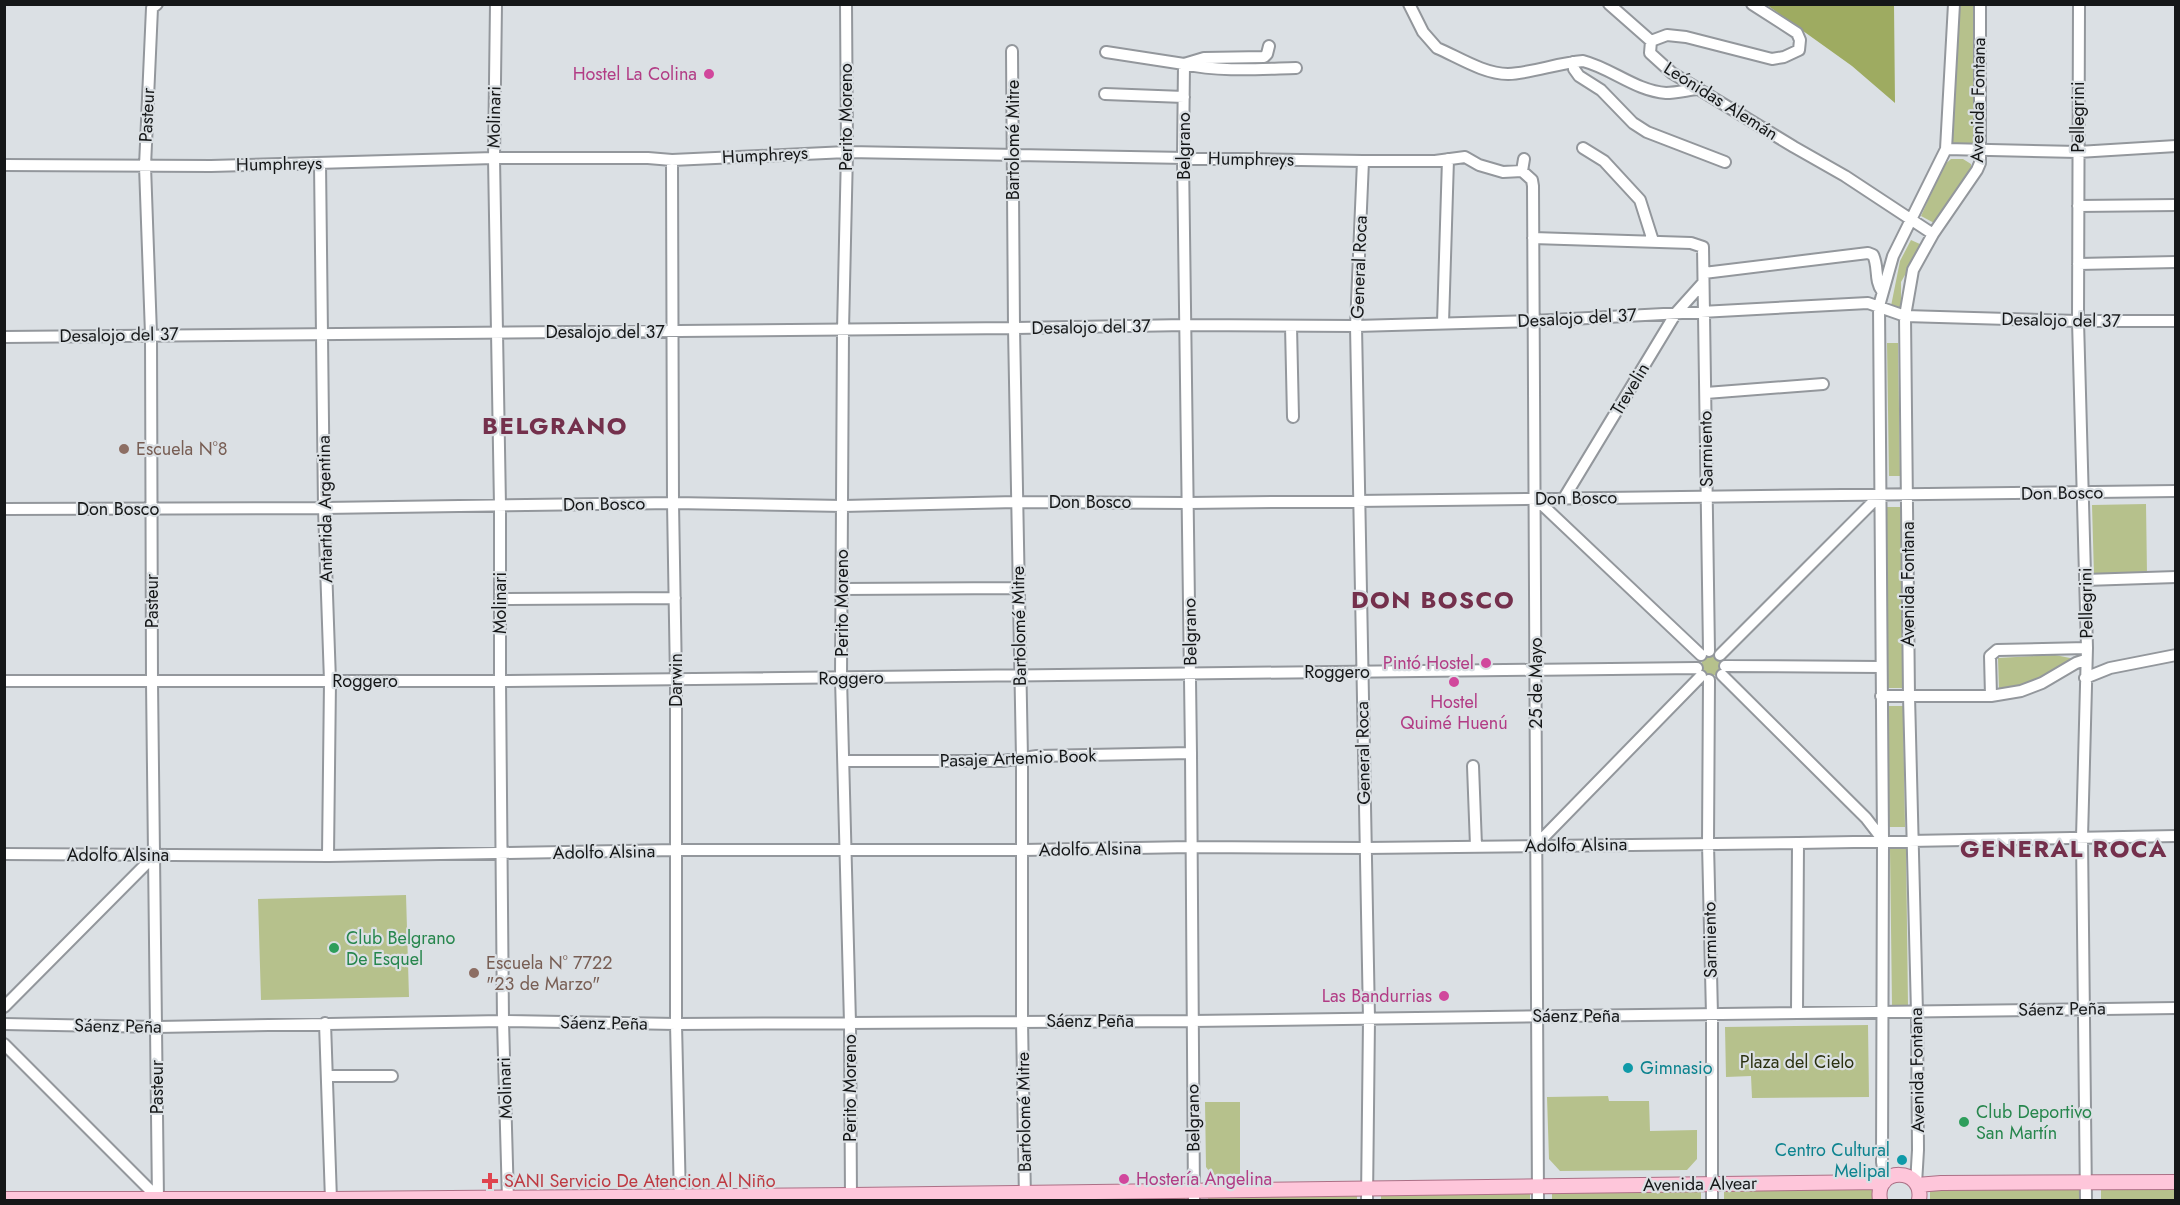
<svg xmlns="http://www.w3.org/2000/svg" width="2180" height="1205" font-family="Jost,sans-serif">
  <rect width="100%" height="100%" fill="#dbe0e4"/>
  <path fill="#b6c18c" d="M1959 5H1976L1975 145H1951V102Z
    M1951 159H1963L1971 164V174L1936 224 1921 216 1944 165Z
    M1911 240 1922 245 1901 282V308L1891 306 1900 261Z
    M1887 343H1898L1900 476H1889Z
    M2146 504 2147 574 2094 575 2092 505Z
    M1885 507H1902L1903 688H1887Z
    M2055 655 2075 659 2034 682 1999 690 1998 658Z
    M1701 666a10 10 0 1 1 20 0a10 10 0 1 1-20 0Z
    M1887 706H1903L1905 827H1889Z
    M1906 848 1908 1005 1892 1006 1890 849Z
    M406 895 409 997 261 1000 258 899Z
    M1868 1025 1869 1097 1752 1098 1751 1076 1726 1077 1725 1027Z
    M1608 1096 1609 1101H1649L1650 1131 1697 1130V1159L1687 1170 1560 1171 1549 1159 1547 1097Z
    M1205 1102H1240V1174L1212 1175 1206 1167Z
    M1873 1188V1200H1724V1190Z
    M2079 1189V1200H1930V1190Z
    M2175 1189V1200H2101V1190Z
    M1701 1190V1200H1552V1192Z
    M1530 1192V1200H1381V1194Z
    M1357 1194V1200H1208V1195Z
    M1185 1196V1200H1036V1197Z"/>
  <path fill="#9eab61" d="M1767 5H1894L1895 103 1852 66Z"/>
  <g fill="none" stroke-linecap="round" stroke-linejoin="round">
    <defs>
      <path id="minor" d="M157 4 152 8 145 166 151 334 152 682 158 1200
        M496 4 494 158 500 506V681L503 1021 508 1200
        M846 4 847 152 843 330 841 678 850 1023 851 1200
        M1409 4 1423 32 1437 48C1458 57 1484 74 1508 74 1533 73 1557 63 1583 61 1611 68 1636 91 1666 93 1676 93 1688 90 1698 89
        M1609 4 1651 41
        M1752 4 1797 33 1800 40 1799 50 1784 57 1772 59 1686 37 1667 35 1651 41 1650 53 1672 73 1794 147 1845 176 1933 234
        M2079 4 2078 321 2087 648 2082 838 2086 1200
        M1012 51 1014 328 1022 758V1021L1025 1200
        M1106 52 1184 64 1204 58 1264 57 1267 54 1269 46
        M1573 62 1574 69 1579 76 1601 90 1633 123 1647 132 1725 162
        M1105 94 1184 97
        M1583 148 1604 161 1640 200 1653 241
        M1946 149 2078 152 2176 146
        M672 160 673 503 676 679V1024L680 1200
        M1363 161 1356 326 1369 1019 1367 1200
        M320 163 324 508 330 681 328 856
        M4 165 211 166 494 158H648L672 160 847 152 1363 161H1435L1465 157 1479 165 1503 172 1522 171
        M1522 171 1532 180 1533 186 1538 1200
        M1522 171 1524 159
        M2078 206 2176 205
        M1533 238 1691 243 1703 247 1709 651
        M2078 264 2176 262
        M1704 273 1868 253 1873 255C1879 267 1874 280 1882 291
        M1443 323 1448 159
        M1291 326 1293 417
        M4 337 1014 328 1186 325 1356 326 1533 321 1868 303 1905 316 2078 321H2176
        M1706 393 1823 384
        M1535 498 1701 655
        M1564 498 1676 313 1702 284
        M4 509 324 508 673 503 843 506 1016 502 1188 503 2176 491
        M2085 580 2176 577
        M842 589 1019 588
        M501 599 675 598
        M1720 655 1881 494
        M1725 666 1881 667
        M1722 675 1866 818 1883 840
        M2085 678 2110 668 2176 655
        M1709 680 1708 844 1712 1015V1200
        M4 681H500L1697 668
        M1881 696H1991L2021 691 2042 683 2076 663 2085 660
        M1991 696 1990 656 1997 650 2087 648
        M844 761H1003L1037 756 1191 753
        M1473 766 1476 846
        M1536 845 1701 676
        M4 854 328 856 676 850H1023L1191 847 1365 848 1798 843 2176 836
        M4 1007 155 855
        M1797 1012 1798 843
        M325 1023 331 1200
        M4 1024 157 1027 503 1021 676 1024 1192 1021 2176 1008
        M4 1044 158 1198
        M327 1076H392
        M1885 1180 1882 1162 1883 840 1879 306 1893 256 1946 149 1954 4
        M1916 1184 1918 1150 1917 1012 1909 696 1905 316 1913 270 1933 234 1977 170 1980 163V4
        M1194 1200 1191 753 1183 158 1184 64C1220 72 1259 69 1296 68"/>
      <path id="major" d="M1917 1185 1941 1183 2176 1182
        M4 1199H331L851 1195 1884 1182
        M1880 1200C1874 1166 1925 1167 1919 1200"/>
    </defs>
    <use href="#minor" stroke="#93979c" stroke-width="14"/>
    <use href="#major" stroke="#ac7086" stroke-width="16"/>
    <use href="#minor" stroke="#fff" stroke-width="10"/>
    <use href="#major" stroke="#fec6da" stroke-width="14"/>
  </g>
  <g fill="#d1479c" stroke="#dbe0e4" stroke-width="2">
    <circle cx="709" cy="74" r="6"/>
    <circle cx="1486" cy="663" r="6"/>
    <circle cx="1454" cy="682" r="6"/>
    <circle cx="1444" cy="996" r="6"/>
    <circle cx="1124" cy="1179" r="6"/>
  </g>
  <g fill="#8d6e63" stroke="#dbe0e4" stroke-width="2">
    <circle cx="124" cy="449" r="6"/>
    <circle cx="474" cy="973" r="6"/>
  </g>
  <g fill="#2e9e5b" stroke="#dbe0e4" stroke-width="2">
    <circle cx="334" cy="948" r="6"/>
    <circle cx="1964" cy="1122" r="6"/>
  </g>
  <g fill="#0f9aa8" stroke="#dbe0e4" stroke-width="2">
    <circle cx="1628" cy="1068" r="6"/>
    <circle cx="1902" cy="1160" r="6"/>
  </g>
  <path fill="#e0444e" stroke="#dbe0e4" stroke-width="2" d="M487 1172h6v6h6v6h-6v6h-6v-6h-6v-6h6z"/>
  <g text-anchor="middle" stroke-width="4.5" stroke-linejoin="round" paint-order="stroke">
    <g font-size="18" fill="#b23c85" stroke="#dbe0e4" text-anchor="end">
      <text x="697" y="80">Hostel La Colina</text>
      <text x="1474" y="669">Pintó Hostel</text>
      <text x="1454" y="708" text-anchor="middle">Hostel<tspan x="1454" dy="21">Quimé Huenú</tspan></text>
      <text x="1432" y="1002">Las Bandurrias</text>
      <text x="1136" y="1185" text-anchor="start">Hostería Angelina</text>
    </g>
    <g font-size="18" fill="#151718" stroke="#dbe0e4">
      <text transform="translate(1978 100) rotate(-89)" y="6">Avenida Fontana</text>
      <text transform="translate(1721 101) rotate(32)" y="6">Leónidas Alemán</text>
      <text transform="translate(147 115) rotate(-87)" y="6">Pasteur</text>
      <text transform="translate(494 117) rotate(-89)" y="6">Molinari</text>
      <text transform="translate(846 117) rotate(-90)" y="6">Perito Moreno</text>
      <text transform="translate(2078 117) rotate(-90)" y="6">Pellegrini</text>
      <text transform="translate(1013 140) rotate(-90)" y="6">Bartolomé Mitre</text>
      <text transform="translate(1184 146) rotate(-90)" y="6">Belgrano</text>
      <text transform="translate(765 155) rotate(-3)" y="6">Humphreys</text>
      <text transform="translate(1251 159) rotate(1)" y="6">Humphreys</text>
      <text transform="translate(279 164) rotate(-1)" y="6">Humphreys</text>
      <text transform="translate(1359 267) rotate(-88)" y="6">General Roca</text>
      <text transform="translate(1577 318) rotate(-3)" y="6">Desalojo del 37</text>
      <text transform="translate(2061 320) rotate(1)" y="6">Desalojo del 37</text>
      <text transform="translate(1091 327) rotate(-1)" y="6">Desalojo del 37</text>
      <text x="605" y="338">Desalojo del 37</text>
      <text transform="translate(119 335) rotate(-1)" y="6">Desalojo del 37</text>
      <text transform="translate(1630 389) rotate(-59)" y="6">Trevelin</text>
      <text transform="translate(1706 449) rotate(-91)" y="6">Sarmiento</text>
      <text transform="translate(2062 493) rotate(-1)" y="6">Don Bosco</text>
      <text transform="translate(1576 498) rotate(-1)" y="6">Don Bosco</text>
      <text x="1090" y="508">Don Bosco</text>
      <text transform="translate(604 504) rotate(-1)" y="6">Don Bosco</text>
      <text x="118" y="515">Don Bosco</text>
      <text transform="translate(325 509) rotate(-91)" y="6">Antartida Argentina</text>
      <text transform="translate(1908 584) rotate(-90)" y="6">Avenida Fontana</text>
      <text transform="translate(152 601) rotate(-90)" y="6">Pasteur</text>
      <text transform="translate(500 603) rotate(-90)" y="6">Molinari</text>
      <text transform="translate(842 603) rotate(-90)" y="6">Perito Moreno</text>
      <text transform="translate(2086 603) rotate(-91)" y="6">Pellegrini</text>
      <text transform="translate(1019 626) rotate(-91)" y="6">Bartolomé Mitre</text>
      <text transform="translate(1190 632) rotate(-91)" y="6">Belgrano</text>
      <text x="1337" y="678">Roggero</text>
      <text transform="translate(851 678) rotate(-1)" y="6">Roggero</text>
      <text transform="translate(676 680) rotate(-90)" y="6">Darwin</text>
      <text x="365" y="687">Roggero</text>
      <text transform="translate(1536 683) rotate(-90)" y="6">25 de Mayo</text>
      <text transform="translate(1363 753) rotate(-91)" y="6">General Roca</text>
      <text transform="translate(1018 758) rotate(-2)" y="6">Pasaje Artemio Book</text>
      <text transform="translate(1576 845) rotate(-1)" y="6">Adolfo Alsina</text>
      <text transform="translate(1090 849) rotate(-1)" y="6">Adolfo Alsina</text>
      <text transform="translate(604 852) rotate(-1)" y="6">Adolfo Alsina</text>
      <text x="118" y="861">Adolfo Alsina</text>
      <text transform="translate(1710 940) rotate(-91)" y="6">Sarmiento</text>
      <text transform="translate(2062 1009) rotate(-1)" y="6">Sáenz Peña</text>
      <text x="1576" y="1022">Sáenz Peña</text>
      <text x="1090" y="1027">Sáenz Peña</text>
      <text transform="translate(604 1023) rotate(1)" y="6">Sáenz Peña</text>
      <text transform="translate(118 1026) rotate(1)" y="6">Sáenz Peña</text>
      <text transform="translate(1917 1070) rotate(-91)" y="6">Avenida Fontana</text>
      <text transform="translate(157 1087) rotate(-90)" y="6">Pasteur</text>
      <text transform="translate(505 1088) rotate(-92)" y="6">Molinari</text>
      <text transform="translate(850 1088) rotate(-90)" y="6">Perito Moreno</text>
      <text transform="translate(1024 1112) rotate(-91)" y="6">Bartolomé Mitre</text>
      <text transform="translate(1193 1118) rotate(-91)" y="6">Belgrano</text>
      <text transform="translate(1700 1184) rotate(-1)" y="6">Avenida Alvear</text>
    </g>
    <g font-size="18" fill="#785e54" stroke="#dbe0e4" text-anchor="start">
      <text x="136" y="455">Escuela N°8</text>
      <text x="486" y="969">Escuela N° 7722<tspan x="486" dy="21">"23 de Marzo"</tspan></text>
    </g>
    <g font-size="18" fill="#27864d" stroke="#dbe0e4" text-anchor="start">
      <text x="346" y="944">Club Belgrano<tspan x="346" dy="21">De Esquel</tspan></text>
      <text x="1976" y="1118">Club Deportivo<tspan x="1976" dy="21">San Martín</tspan></text>
    </g>
    <g font-size="18" fill="#2c3211" stroke="#dbe0e4">
      <text x="1797" y="1068">Plaza del Cielo</text>
    </g>
    <g font-size="18" fill="#0d838f" stroke="#dbe0e4" text-anchor="start">
      <text x="1640" y="1074">Gimnasio</text>
      <text x="1890" y="1156" text-anchor="end">Centro Cultural<tspan x="1890" dy="21">Melipal</tspan></text>
    </g>
    <g font-size="18" fill="#be3a42" stroke="#dbe0e4" text-anchor="start">
      <text x="504" y="1187">SANI Servicio De Atencion Al Niño</text>
    </g>
    <g font-size="24" font-weight="bold" letter-spacing="1.5" fill="#74304c" stroke="#dbe0e4">
      <text x="555" y="434">BELGRANO</text>
      <text x="1433" y="608">DON BOSCO</text>
      <text x="2064" y="857">GENERAL ROCA</text>
    </g>
  </g>
  <rect width="2180" height="1205" fill="none" stroke="#151718" stroke-width="12"/>
</svg>
